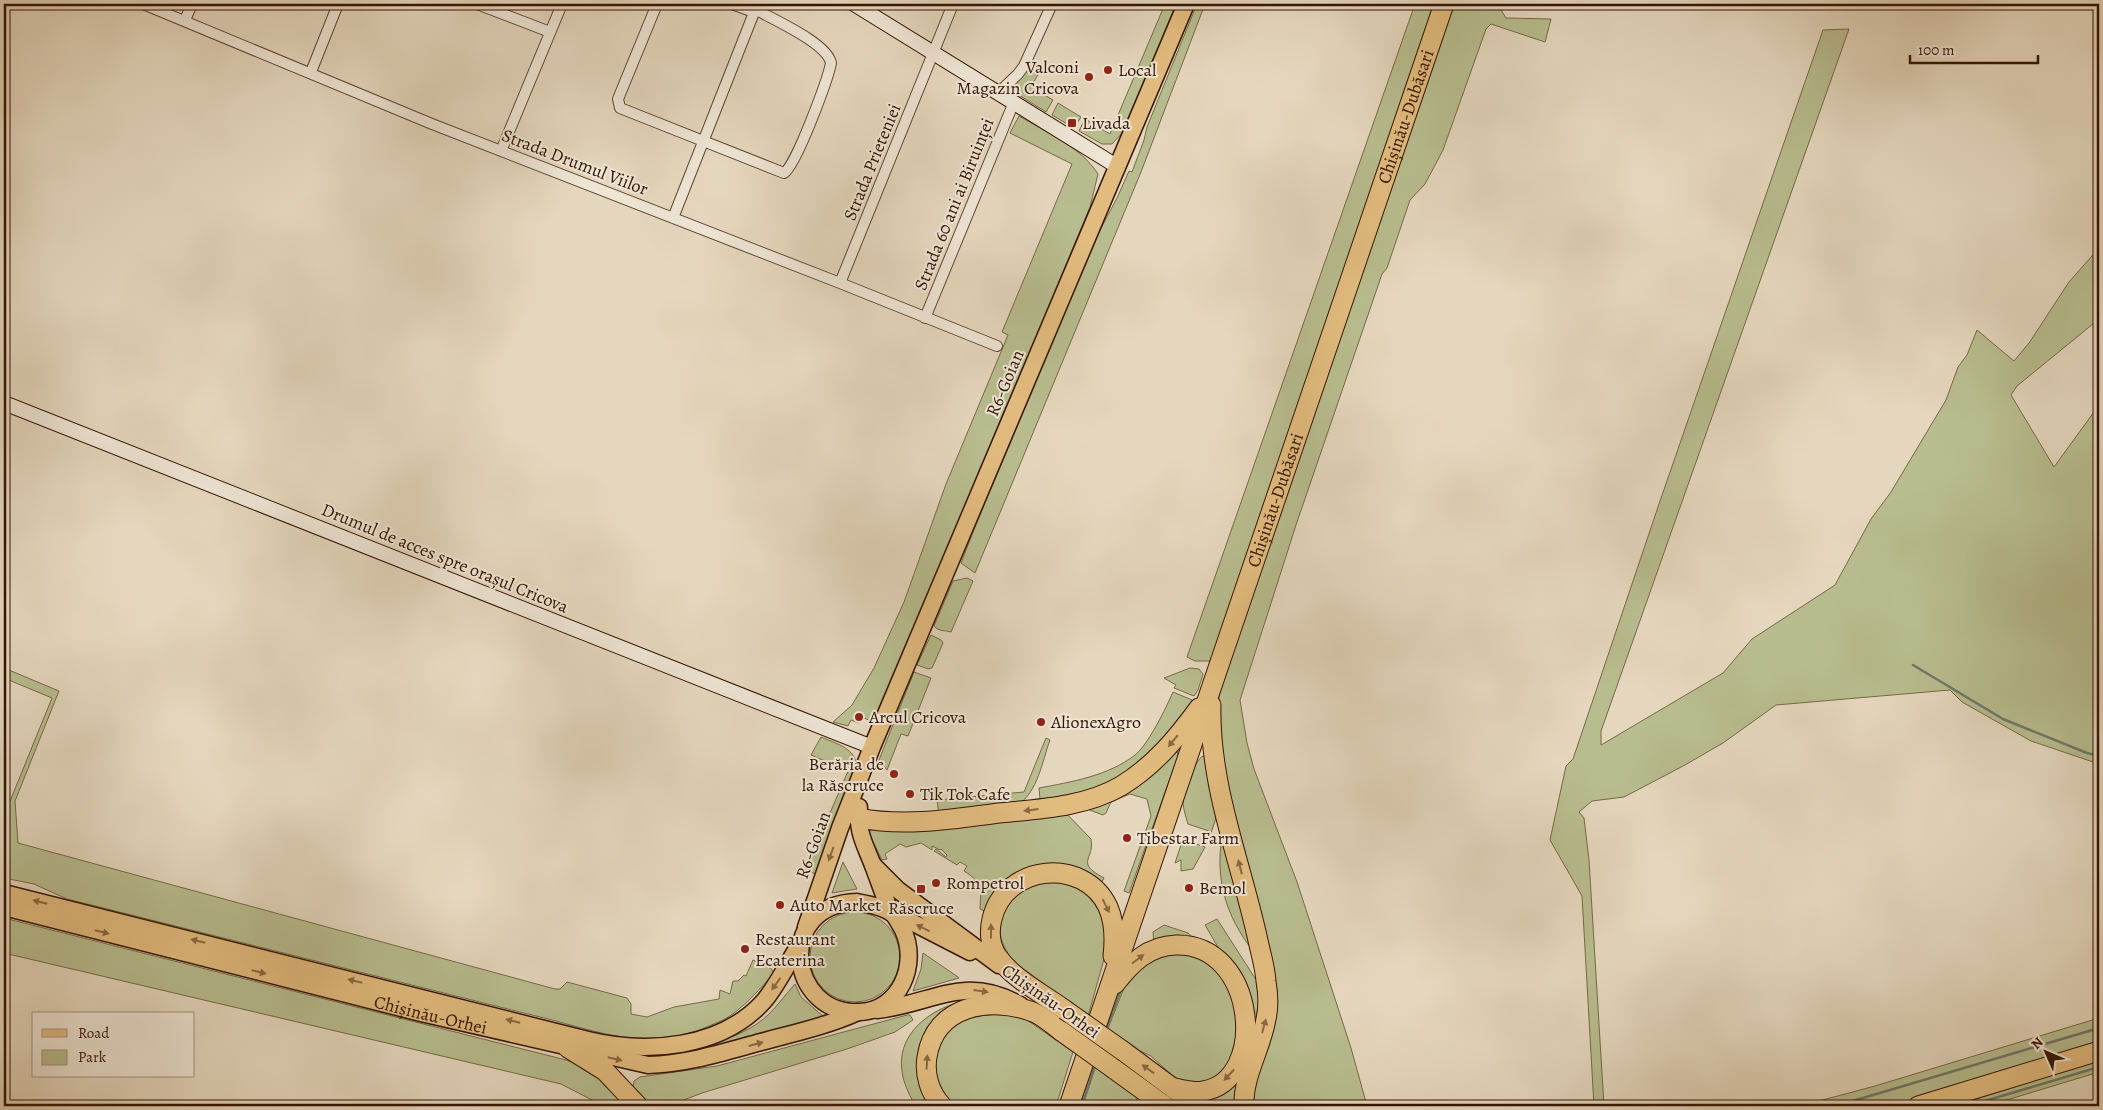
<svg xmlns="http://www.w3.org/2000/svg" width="2103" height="1110" font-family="Alegreya,serif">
  <rect width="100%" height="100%" fill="#e5d7be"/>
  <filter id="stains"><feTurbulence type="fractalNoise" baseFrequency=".004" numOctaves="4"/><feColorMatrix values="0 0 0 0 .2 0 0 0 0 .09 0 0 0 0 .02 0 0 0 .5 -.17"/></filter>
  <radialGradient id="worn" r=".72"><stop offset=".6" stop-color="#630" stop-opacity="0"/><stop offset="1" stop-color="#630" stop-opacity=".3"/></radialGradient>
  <path fill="#b8bd8f" stroke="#766948" d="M1165 4H1176L1124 131 1112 144H1102L1079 131 1085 119 1110 134Z
    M1197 4H1205L1141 172 975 573 961 563 975 527 1090 249 1117 198 1129 171 1132 172 1144 140 1147 127Z
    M1415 4H1440L1215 661H1195L1187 657Z
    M1448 4H1503L1501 10 1506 18 1551 19 1545 42 1491 24 1486 29 1443 150 1425 184 1410 200 1387 268 1382 274 1296 525 1240 700 1247 743 1254 769 1297 882 1351 1048 1367 1106H1248L1266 1034 1244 866 1215 719 1227 654Z
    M1849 29 1601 731V745L1723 673 1752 639 1835 585 1871 519 1891 492 1946 400 1958 367 1967 355 1977 330 2014 361 2029 343 2069 282 2099 248V319L2017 386 2011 395 2054 467 2099 405V764L2031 741 1962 702 1950 690 1776 705 1723 743 1685 765 1624 797 1592 801 1579 812 1584 818 1589 860 1604 1106H1594L1582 896 1550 840 1566 766 1573 759 1659 504 1823 30Z
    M1030 63 1041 69 1031 87 1053 100 1046 112 1014 92 1013 87Z
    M1058 103 1081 117 1074 128 1052 115Z
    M1019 116C1046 132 1080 146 1098 174L1090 207 875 723 864 718 859 723 851 720 848 726 833 722 852 705 874 668 904 602 946 484 1008 335 1002 332 1072 164 1010 133Z
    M967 578 973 581 951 632C945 630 939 632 934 626L953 581Z
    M931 635 941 640 943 643 932 668 928 669 917 665Z
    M4 668 59 691 15 801 18 843 555 989H560L567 982 627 998 631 1004V1014L647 1017 674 1007 719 999 720 990 730 994 733 981H738L744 975 746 976 753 960 770 967 774 973C760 989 747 1004 730 1016 724 1020 716 1023 709 1026 657 1050 609 1036 556 1021L67 899 34 884 4 878V869L6 870 10 861 4 858V816L52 698 4 678Z
    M1190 668 1199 669 1203 674 1198 690 1194 696 1174 688 1176 685 1164 678Z
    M914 672 931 678 908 736 901 734 887 770 879 760Z
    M1173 692 1192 700 1186 714 1153 759 1099 792 1042 801 1040 799 1039 788C1071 782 1108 776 1135 755 1148 745 1166 708 1173 692Z
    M821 737C837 744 856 748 857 768L815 874 806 869 848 771 811 755Z
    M1046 738 1050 740C1042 762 1038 791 1018 805L939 815 937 800 1024 792Z
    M1172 751H1177L1178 756 1129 893 1124 891 1151 816 1147 799 1130 794 1111 802 1106 813 1103 815 1087 809Z
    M1203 756 1205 757 1219 809 1209 839V831L1188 824C1186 817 1184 811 1183 804 1183 794 1195 759 1203 756Z
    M1062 809 1091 839C1095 860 1074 862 1104 878L1102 882 1095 885 1062 868 984 911 980 909C981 888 983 883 964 871L967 866 960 862 957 865 934 851 936 849 946 857 947 855 941 849 940 850 932 846V850L921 843 906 847 900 844 885 854 887 859 882 860 869 834V831L875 829Z
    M1222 837 1253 951C1226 916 1215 880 1222 837Z
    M1183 839 1205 847 1193 869 1181 871V860L1175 863Z
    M843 862 857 889 832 893Z
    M1056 876 1096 897 1110 938 1088 1016 1013 961C998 940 994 923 1010 901 1014 896 1017 889 1022 887 1033 882 1045 880 1056 876Z
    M810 957a45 45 0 1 1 90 0a45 45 0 1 1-90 0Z
    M4 918 566 1060C597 1071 605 1083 627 1106H592L594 1101 561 1084 4 953Z
    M1217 919 1262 989 1263 996 1239 1106H1213L1204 1100 1251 1042 1223 956 1205 925Z
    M1164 925 1188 933 1200 944H1154L1153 932Z
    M923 953 958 977 959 978 913 991 921 969Z
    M1156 953 1201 954 1235 991 1240 1050 1209 1084 1177 1080 1151 1056 1127 1045 1107 1031 1124 988Z
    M795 984 801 997 824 1017 712 1050 654 1059 653 1053C693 1047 739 1043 769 1014 778 1005 786 994 795 984Z
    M967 1000 931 1032 936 1106H915C911 1097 905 1087 903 1077 893 1035 930 1008 967 1000Z
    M1013 1012 1033 1024 1073 1052 1056 1106H948L932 1073 934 1044 961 1016Z
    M907 1015H910L913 1020 895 1032 847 1049 702 1093 681 1101 678 1103 679 1106H647L633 1089 634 1081 640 1077 717 1066Z
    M2099 1018V1047L1901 1106H1800L1875 1086Z
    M2099 1060V1072L1987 1106H1955Z
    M1093 1065 1136 1095 1137 1106H1080Z"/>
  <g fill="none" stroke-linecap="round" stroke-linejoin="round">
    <path stroke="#6f786a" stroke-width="2.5" d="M1913 665 2003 719 2087 753 2099 756
      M1106 1030 1121 990
      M1082 1106 1096 1063
      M1836 1106 2099 1028
      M1968 1106 2099 1067"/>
    <defs>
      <path id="street" d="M143 4 432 124 840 283 997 346
        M477 4 550 32
        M657 4 618 99 620 108 784 173C796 166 828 79 831 63 827 43 774 20 755 9
        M732 4 754 12
        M185 20 192 4
        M311 72 338 4
        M998 93 1018 74 1024 66 1052 4
        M501 151 562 4
        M673 218 757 5
        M840 283 953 4
        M925 318 1014 102"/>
      <path id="secondary" d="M854 4 1118 167
        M4 403 872 747"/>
      <g id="primary">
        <path d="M859 807C857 834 865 844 874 868 879 882 885 897 890 912"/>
        <path d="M873 865 898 890 999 965"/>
        <path d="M4 893 588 1040C646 1054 721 1049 764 1001 779 983 788 962 801 942"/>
        <path d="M857 902C868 904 884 907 893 914 897 918 900 925 903 930 919 964 900 1011 859 1012 788 1015 774 904 857 902Z"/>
        <path id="s1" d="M4 907 421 1013 648 1065C687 1064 724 1052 761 1042 794 1033 827 1026 858 1012"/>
        <path d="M894 915 900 916 970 952"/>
        <path d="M806 927 840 828 872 747 1186 4"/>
        <path d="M877 1010C932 1004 964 973 1020 1005"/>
      </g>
      <g id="highway">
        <path d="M1211 705C1209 784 1240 860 1257 936 1260 951 1265 966 1266 981 1268 993 1269 1006 1266 1019 1261 1049 1243 1075 1244 1106"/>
        <path d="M859 818C905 827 953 819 999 813 1040 809 1085 807 1121 786 1154 766 1177 738 1199 708"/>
        <path d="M1115 984C1131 963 1148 946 1176 945 1257 943 1269 1081 1203 1091 1193 1093 1182 1089 1173 1088"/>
        <path d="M1065 1010C1043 994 1013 979 997 956 990 945 989 931 992 919 1005 864 1084 856 1108 907 1115 923 1115 939 1113 956"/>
        <path d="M568 1048 605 1071 638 1106"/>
        <path d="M1123 1051 1197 1106"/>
        <path d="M1114 1069 1165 1106"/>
        <path d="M942 1106C930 1093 924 1075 927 1057 935 1005 990 996 1033 1012 1043 1016 1053 1025 1061 1031"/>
        <path id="s2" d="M1069 1106 1444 4"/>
        <path d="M1918 1106 2099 1051"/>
      </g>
    </defs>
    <use href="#street" stroke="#604631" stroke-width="12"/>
    <use href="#secondary" stroke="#341502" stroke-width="16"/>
    <use href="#primary" stroke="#341502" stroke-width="19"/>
    <use href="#highway" stroke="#341502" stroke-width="21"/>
    <use href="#street" stroke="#eee5d5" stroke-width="10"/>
    <use href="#secondary" stroke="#eee5d5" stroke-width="14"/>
    <use href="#primary" stroke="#e2bc7f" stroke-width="16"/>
    <use href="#highway" stroke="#e2bc7f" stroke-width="19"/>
    <defs>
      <path id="highway-bridge" d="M1065 1010 1123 1051
        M1061 1031 1114 1069"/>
    </defs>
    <use href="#highway-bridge" stroke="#341502" stroke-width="21" stroke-linecap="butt"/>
    <use href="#highway-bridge" stroke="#e2bc7f" stroke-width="19"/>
  </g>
  <defs><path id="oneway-solid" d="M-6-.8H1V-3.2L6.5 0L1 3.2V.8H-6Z" transform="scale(1.25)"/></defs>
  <g fill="#8b6840">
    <use href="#oneway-solid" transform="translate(1173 741) rotate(130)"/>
    <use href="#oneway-solid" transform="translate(1031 810) rotate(173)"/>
    <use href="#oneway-solid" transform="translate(831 854) rotate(110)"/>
    <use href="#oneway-solid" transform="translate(1240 867) rotate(-104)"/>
    <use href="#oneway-solid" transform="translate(40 902) rotate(-166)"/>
    <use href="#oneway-solid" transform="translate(1106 906) rotate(63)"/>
    <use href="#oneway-solid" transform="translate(923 928) rotate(-153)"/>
    <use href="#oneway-solid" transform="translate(991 931) rotate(-90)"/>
    <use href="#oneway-solid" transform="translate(102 932) rotate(14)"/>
    <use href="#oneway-solid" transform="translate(198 941) rotate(-166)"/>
    <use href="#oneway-solid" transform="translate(1138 959) rotate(-37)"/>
    <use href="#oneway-solid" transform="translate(259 972) rotate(14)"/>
    <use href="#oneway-solid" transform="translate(355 981) rotate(-166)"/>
    <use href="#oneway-solid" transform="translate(776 984) rotate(126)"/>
    <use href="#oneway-solid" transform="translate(981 991) rotate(8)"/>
    <use href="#oneway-solid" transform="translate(513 1021) rotate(-166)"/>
    <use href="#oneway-solid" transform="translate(1264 1026) rotate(-75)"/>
    <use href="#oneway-solid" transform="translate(756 1044) rotate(-15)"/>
    <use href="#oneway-solid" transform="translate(615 1059) rotate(13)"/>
    <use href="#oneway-solid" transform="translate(927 1062) rotate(-87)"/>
    <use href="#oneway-solid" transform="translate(1148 1069) rotate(-144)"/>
    <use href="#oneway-solid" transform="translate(1229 1075) rotate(133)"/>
  </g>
  <g fill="#8f2418" stroke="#eee5d5" stroke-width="2">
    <circle cx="1108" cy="70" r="5"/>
    <circle cx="1089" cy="77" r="5"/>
    <rect x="1067" y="118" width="10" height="10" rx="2.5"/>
    <circle cx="859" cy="717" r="5"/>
    <circle cx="1041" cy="722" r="5"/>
    <circle cx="894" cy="774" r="5"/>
    <circle cx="910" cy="794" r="5"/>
    <circle cx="1127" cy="838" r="5"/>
    <circle cx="936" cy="883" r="5"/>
    <circle cx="1189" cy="888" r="5"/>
    <rect x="916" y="884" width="10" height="10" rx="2.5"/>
    <circle cx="780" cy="905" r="5"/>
    <circle cx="745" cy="949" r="5"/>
  </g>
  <g text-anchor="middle" stroke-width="4" stroke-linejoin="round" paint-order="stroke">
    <g font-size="18" fill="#341502" stroke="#eee5d5" text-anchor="start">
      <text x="1079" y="73" text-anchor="end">Valconi<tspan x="1079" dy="21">Magazin Cricova</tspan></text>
      <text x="1118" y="76">Local</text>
      <text x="1082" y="129">Livada</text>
      <text x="869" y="723">Arcul Cricova</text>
      <text x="1051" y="728">AlionexAgro</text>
      <text x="884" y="770" text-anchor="end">Berăria de<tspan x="884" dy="21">la Răscruce</tspan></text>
      <text x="920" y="800">Tik Tok Cafe</text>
      <text x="1137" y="844">Tibestar Farm</text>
      <text x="946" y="889">Rompetrol</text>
      <text x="1199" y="894">Bemol</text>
      <text x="790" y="911">Auto Market</text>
      <text x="921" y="914" text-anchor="middle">Răscruce</text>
      <text x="755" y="945">Restaurant<tspan x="755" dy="21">Ecaterina</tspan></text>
    </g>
    <g font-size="18" fill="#341502" stroke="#eee5d5">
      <text dy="6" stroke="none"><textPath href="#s2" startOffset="1045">Chișinău-Dubăsari</textPath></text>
      <text transform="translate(575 162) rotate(21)" y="6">Strada Drumul Viilor</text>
      <text transform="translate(872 162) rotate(-68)" y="6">Strada Prieteniei</text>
      <text transform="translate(954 204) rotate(-68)" y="6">Strada 60 ani ai Biruinței</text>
      <text transform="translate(1005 383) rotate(-67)" y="6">R6-Goian</text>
      <text dy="6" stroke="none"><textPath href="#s2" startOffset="640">Chișinău-Dubăsari</textPath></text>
      <text transform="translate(445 558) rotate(22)" y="6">Drumul de acces spre orașul Cricova</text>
      <text transform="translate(813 845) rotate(-70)" y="6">R6-Goian</text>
      <text transform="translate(1051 1001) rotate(35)" y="6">Chișinău-Orhei</text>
      <text dy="6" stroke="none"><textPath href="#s1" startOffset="440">Chișinău-Orhei</textPath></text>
    </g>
  </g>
  <rect width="2103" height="1110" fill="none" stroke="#e5d7be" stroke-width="20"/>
  <rect x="5" y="5" width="2093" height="1100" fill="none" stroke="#341502" stroke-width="2.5"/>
  <rect x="10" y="10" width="2083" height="1090" fill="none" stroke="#341502"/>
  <rect x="32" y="1012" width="162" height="65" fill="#eee5d5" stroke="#a49281"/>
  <rect x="42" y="1029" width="25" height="8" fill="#e2bc7f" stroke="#a49281"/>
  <text x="78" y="1038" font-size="15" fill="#341502">Road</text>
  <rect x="42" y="1050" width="25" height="15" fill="#b8bd8f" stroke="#a49281"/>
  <text x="78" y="1062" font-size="15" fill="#341502">Park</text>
  <g transform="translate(2046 1052) rotate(315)" stroke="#eee5d5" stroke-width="4" paint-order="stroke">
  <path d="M0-4L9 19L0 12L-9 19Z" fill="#341502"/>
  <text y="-8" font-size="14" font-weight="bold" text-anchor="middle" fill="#341502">N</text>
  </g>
  <path d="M1910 55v8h128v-8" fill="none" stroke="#341502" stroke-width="2.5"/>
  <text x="1918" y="55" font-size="15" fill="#341502" stroke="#eee5d5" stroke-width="4" paint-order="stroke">100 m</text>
  <rect width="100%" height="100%" filter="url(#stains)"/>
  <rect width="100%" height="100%" fill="url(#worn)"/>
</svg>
